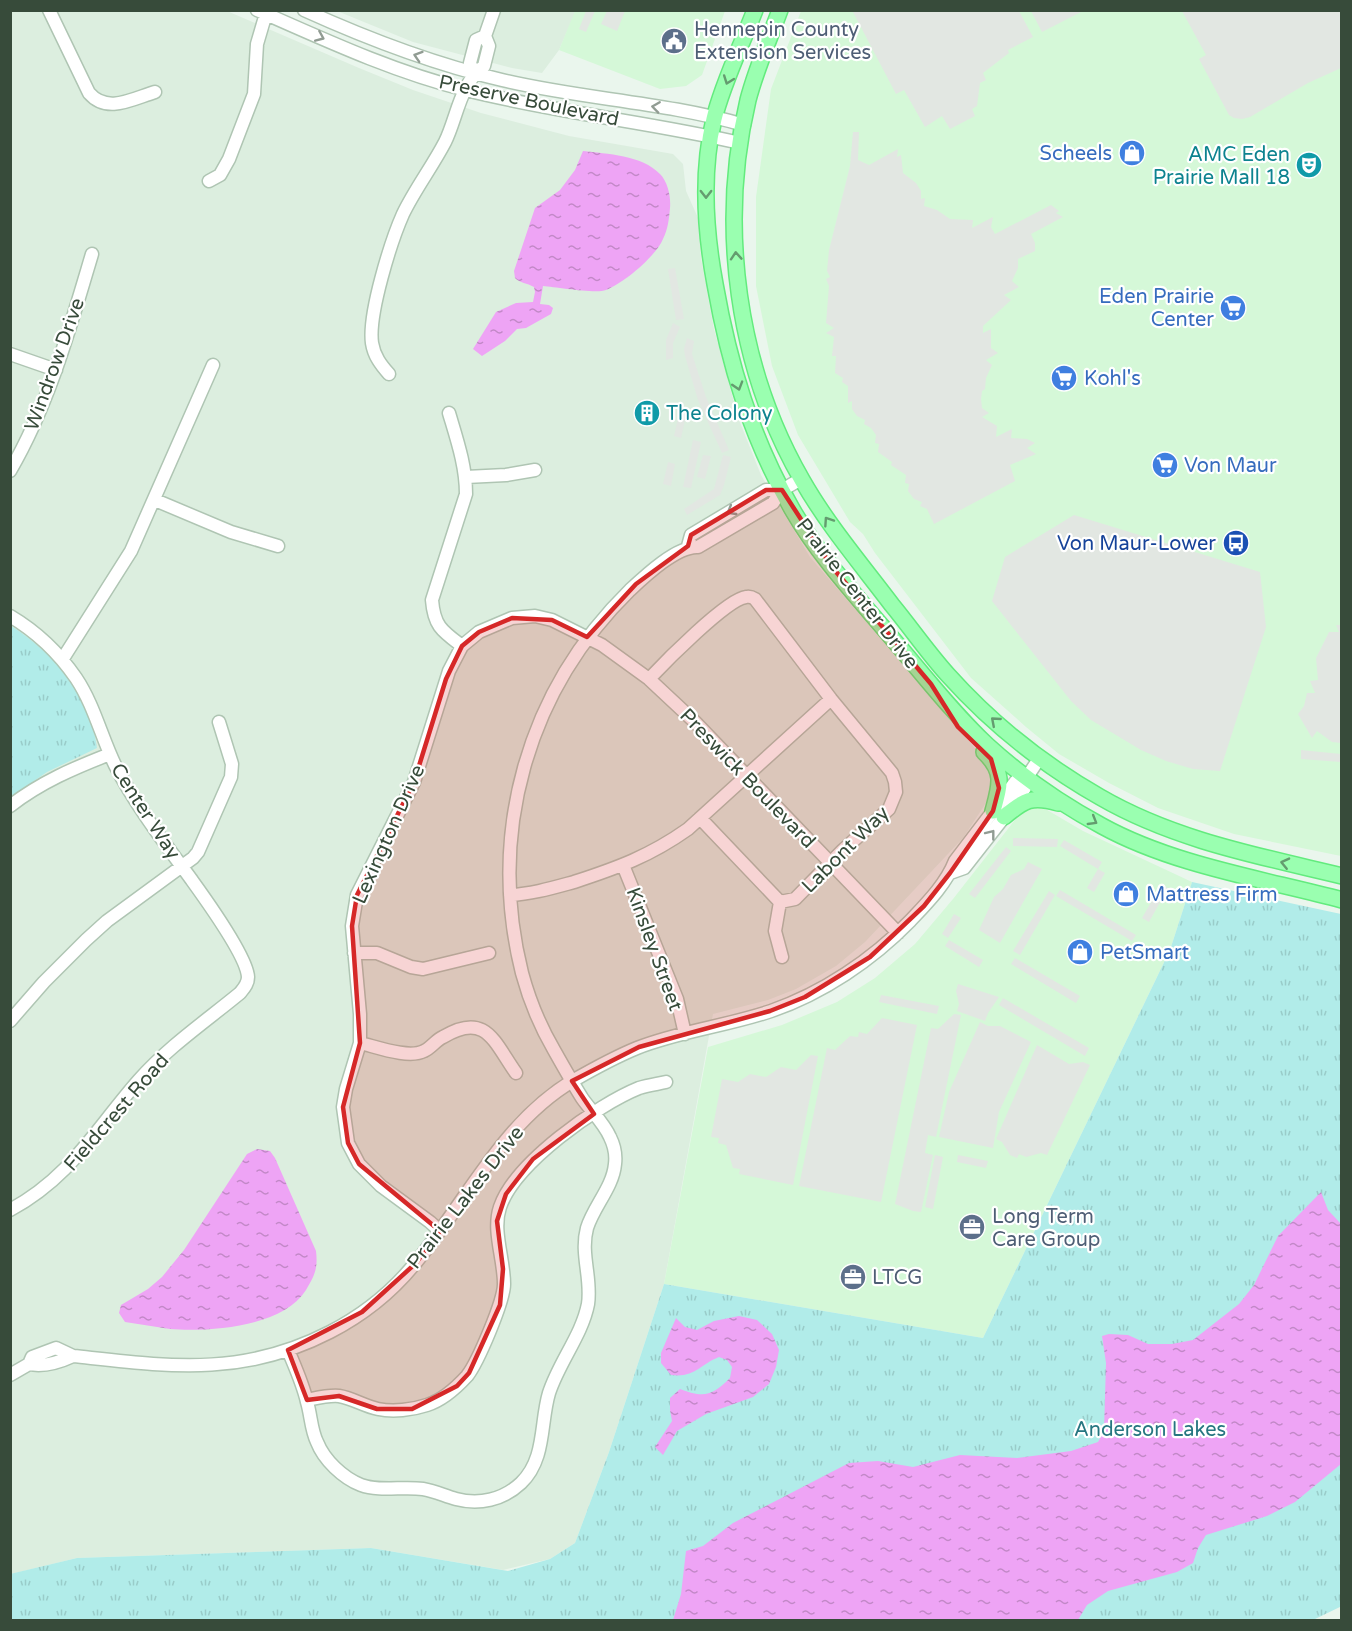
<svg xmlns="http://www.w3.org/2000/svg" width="1352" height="1631" font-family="'Varela Round',sans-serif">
  <defs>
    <pattern id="grass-tufts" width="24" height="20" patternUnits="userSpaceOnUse" patternTransform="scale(1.5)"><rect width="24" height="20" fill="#b1ece9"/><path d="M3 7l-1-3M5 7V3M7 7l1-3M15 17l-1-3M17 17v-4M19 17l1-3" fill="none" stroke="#99ccc9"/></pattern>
    <pattern id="water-ripples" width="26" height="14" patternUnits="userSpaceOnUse" patternTransform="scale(1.5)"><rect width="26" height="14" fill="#eea4f5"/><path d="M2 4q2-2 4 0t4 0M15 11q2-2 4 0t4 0" fill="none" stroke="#c288c7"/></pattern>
  </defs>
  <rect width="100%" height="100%" fill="#eaf6ed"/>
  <path fill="#dceedf" d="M10 11H227L359 68 413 90 481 113 569 136 673 154 683 164 686 191 699 220 701 258 714 329 739 420 761 475 810 557 991 767 994 785 984 806 963 838 865 942 836 966 796 989 768 1000 713 1014 664 1284 609 1452 575 1543 550 1559 503 1570 371 1548 77 1558 11 1574Z
    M337 11H576L559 50 542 73 512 68 413 42Z"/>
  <path fill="#d5f8d8" d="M575 11H725L702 75 686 86 660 89 559 50Z
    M801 11H1341V856L1234 834 1158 808 1109 783 1059 754 1026 727 971 678 875 553 863 534 850 522 798 435 772 366 756 286V197L771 89Z
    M1037 804 1083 831 1192 882 1170 950 983 1338 664 1284 708 1047 782 1025 837 1002 875 978 915 944 953 899 1022 811Z"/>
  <path fill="url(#grass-tufts)" d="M11 626C53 652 91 696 97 748L47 772 11 797Z
    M1192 882 1341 914 1342 1606 1313 1620H11L10 1574 77 1558 371 1548 508 1571 550 1559 575 1543 609 1452 664 1284 983 1338 1170 950Z"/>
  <path fill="#e2e7e2" d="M857 10 1019 11 1033 37 1008 50 1009 53 983 73 986 80 980 83 977 106 972 109 975 116 950 129 942 116 925 127 904 90 896 94 853 12Z
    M586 11H595L586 32 579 29Z
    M607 11H625L617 31 601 24Z
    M1031 11H1083L1042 32Z
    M1182 11H1341V68L1308 83 1250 117 1242 119 1234 118 1229 115 1199 59 1206 55Z
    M853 132H859L858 160 869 165 898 149 897 157 901 155 903 173 916 183 921 191V199L925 198 924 206 937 210 950 219 973 220 972 228 993 217 991 227 995 234 1051 205 1059 211 1056 213 1063 217 1031 234 1035 243V251L1018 259V268L1012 281 1019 287 1004 295 1011 300 983 326V333L991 329V348L998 353 986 360 992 365 986 378 985 389 982 391 981 399 982 408 989 413 982 417 997 426 996 437 1012 429 1011 438 1027 439 1035 443 1027 448 1036 454 1010 465 1015 481 934 524 927 509 920 506 922 502 914 499 908 491 909 484 905 483 906 475 891 465 892 462 878 452 879 444 875 443 876 435 871 428 864 424 865 420 857 416 852 409V401L848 403V386L842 382 843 378 835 373 836 356H832L834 337 826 333 834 328 826 323 829 286 826 279 830 277 827 271 829 250 850 166Z
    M675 268 684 319 676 320 668 269Z
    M673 323 680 327 673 343V358L666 360V340Z
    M687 338 694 341 692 354 706 397 729 450 722 453 698 400 685 356 684 349Z
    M680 410 687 411 681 438 674 436Z
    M693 440 701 442 691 488 683 487Z
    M703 455 711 456 705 479 697 477Z
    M723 455 731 457 724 485 720 495 687 515 684 509 714 489Z
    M668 462 675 464 671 486 663 484Z
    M1074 515 1260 572 1266 627 1220 771 1193 769 1166 761 1141 750 1091 720 1071 701 992 601 1005 557Z
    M1336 625H1342L1341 743 1332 742 1317 731 1312 738 1298 714 1304 706 1307 693H1315L1310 681 1318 680 1316 658 1329 632H1339Z
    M1301 750 1341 754V762L1301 759Z
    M1013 838 1058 839 1057 847 1013 846Z
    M1064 840 1102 862 1098 869 1105 873 1094 892 1087 888 1098 869 1060 846Z
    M1006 847 1011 851 975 898 969 894Z
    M1028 862 1042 869 1000 943 979 930 994 897 1003 889 1011 875 1024 869Z
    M1161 885 1168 888 1149 922 1142 918Z
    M1060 890 1136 935 1132 941 1056 896Z
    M1049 891 1055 895 1020 955 1013 951Z
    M954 914 961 918 948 938 942 934Z
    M949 940 983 960 979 967 945 946Z
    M1015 958 1080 996 1076 1003 1011 964Z
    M958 984 999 997 988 1013 985 1021 957 1011 959 1004 956 991Z
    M881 995 939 1006 937 1014 879 1002Z
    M1003 998 1089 1048 1085 1056 999 1005Z
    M954 1014 961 1015 936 1137 928 1135 925 1153 933 1155 921 1212 913 1211 895 1204 931 1028 938 1029Z
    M882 1018 917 1025 881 1202 799 1186 827 1048 835 1050 850 1036 858 1037 859 1032 867 1034Z
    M980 1022 988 1026H1000L1031 1042 999 1112 993 1148 939 1137 949 1092Z
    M1037 1045 1069 1064 1083 1062 1090 1065 1047 1155 1041 1153 1026 1157 1019 1154 1017 1158 1010 1155 1002 1142 996 1139Z
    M811 1055 818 1056 793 1185 739 1174 740 1169 733 1168 726 1145 718 1143 719 1138 711 1137 722 1079 738 1082 750 1074 766 1077 781 1067 796 1070Z
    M935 1155 943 1157 933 1209 925 1207Z
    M958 1155 988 1161 986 1168 957 1162Z"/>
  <path fill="url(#water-ripples)" d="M583 151C607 154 642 155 660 174 668 182 671 197 670 208 669 219 668 229 663 239 656 256 624 283 606 290 596 294 556 287 543 286L540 304 549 305 553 308 551 314 526 328 517 329 505 341 482 356 473 349 496 312 516 303 533 302 535 292 534 287C527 283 520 283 515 278L514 271 535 208 560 190 575 170Z
    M257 1149 270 1151 275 1158 316 1251C318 1268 315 1275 306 1290 283 1327 210 1332 170 1329 155 1327 140 1324 125 1322L119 1313 121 1305 148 1289 162 1277 184 1250 247 1154Z
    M1321 1192 1328 1210 1341 1224V1464L1295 1502 1267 1516 1206 1535 1198 1548 1193 1563 1177 1572 1108 1591 1087 1605 1078 1620H673L681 1594 686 1551 703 1546 733 1523 849 1463 878 1461 913 1467 960 1455 1017 1458 1071 1451 1098 1442 1104 1431 1106 1363 1102 1336 1109 1334 1128 1335 1148 1344H1172L1193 1340 1239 1304 1254 1285 1278 1236Z
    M739 1316 757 1320 772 1334 779 1350 776 1367 769 1384 753 1397 706 1414 677 1431 663 1455 655 1447 672 1421 670 1410V1398L680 1389C704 1398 712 1396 730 1378L732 1367 727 1360 719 1357C699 1365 695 1378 671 1375L661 1363V1353L676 1318 685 1327 697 1330 714 1321Z"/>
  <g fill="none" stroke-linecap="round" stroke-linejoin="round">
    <defs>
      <path id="minor" d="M49 10 89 93C107 114 132 99 155 92
        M257 10C325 40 394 72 466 90 557 113 650 122 740 143
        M304 10C368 39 433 64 502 80 581 99 665 102 744 125
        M474 73 470 63 476 40 485 36
        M209 181 220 175 229 159 254 94 257 44 267 10
        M10 354 56 370
        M389 374C381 365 374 356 372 343 368 314 391 241 403 214 415 189 432 167 445 142 457 118 460 83 484 66L489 46 485 36 494 10
        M449 413C457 440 466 466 466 494L432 600C434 626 442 631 462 646
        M10 471C49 404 70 328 92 254
        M466 477 506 475 535 470
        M155 500 231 532 278 546
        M688 546 691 535 766 490H782
        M10 616C37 632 58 652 76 678 94 705 101 736 115 765 136 806 164 842 191 879 204 897 247 956 248 977 248 984 244 988 240 993 206 1021 168 1047 139 1080 95 1130 71 1177 10 1210
        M62 660 131 551 213 365
        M649 679C664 663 727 599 746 597 750 596 752 597 755 599L831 699 892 773 895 782 896 792 889 809 843 850 795 899 780 902 700 818
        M10 806C41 782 74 768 110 754
        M623 865 677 999 685 1034
        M950 873 964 868 1004 817 1025 788 1027 777 1039 759
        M510 895C532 894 552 888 574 882 617 868 650 856 688 829L831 699
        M780 902 775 931 782 957
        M354 953H377L411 967 423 969 489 953
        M10 1021 44 982 86 940 107 921 193 858 198 852 231 777 232 764 219 722
        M360 1043C377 1047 409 1059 424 1051 431 1048 436 1040 443 1037 486 1011 494 1042 516 1073
        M440 1231 430 1222 381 1186 359 1164 348 1143 343 1107 346 1089 360 1043V1014L352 926 357 895 414 782 449 671 462 646 479 632 512 618 535 616 552 620 602 645 649 679 695 722 898 933
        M288 1350C295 1367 303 1384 307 1402 311 1415 311 1430 317 1442 324 1460 343 1478 361 1485 380 1492 403 1486 423 1489 435 1491 445 1496 456 1499 479 1505 503 1500 521 1483 546 1459 540 1423 549 1393 559 1362 582 1335 588 1304 592 1278 580 1254 587 1228 594 1206 613 1187 615 1164 616 1156 614 1145 610 1137 604 1123 591 1111 582 1098 572 1082 563 1066 554 1050 540 1026 529 999 522 973 487 833 527 691 630 590 646 575 677 546 698 547L773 503 782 490 801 479
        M29 1364C43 1367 60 1362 73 1356
        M10 1375 29 1364 32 1357 56 1348 73 1356C167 1366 241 1378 330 1332 363 1315 394 1290 417 1261 468 1199 503 1122 574 1080 595 1068 615 1057 637 1048 680 1031 727 1026 771 1011 823 993 872 960 910 921 927 903 946 884 955 861L1016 781 1027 777
        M307 1400C317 1398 328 1395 339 1396 352 1398 364 1406 378 1409 393 1412 412 1410 427 1405 443 1400 456 1388 467 1376 478 1362 504 1301 504 1284 504 1258 492 1231 500 1207 515 1163 597 1105 639 1088 648 1085 657 1084 666 1082"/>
      <path id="major" d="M755 10C742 44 722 85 714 119 701 173 705 230 715 284 729 364 751 437 792 509 820 558 861 601 897 644 926 678 954 714 987 745 1021 776 1061 804 1102 826 1173 865 1263 879 1342 900
        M780 10C769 40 756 69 748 100 718 226 737 367 802 480 827 524 861 564 892 605 911 628 928 653 948 675 992 724 1042 764 1100 797 1174 840 1259 856 1342 876
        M984 752C1005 772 1000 785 993 811
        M1004 817C1024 800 1032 795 1058 803"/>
    </defs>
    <use href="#minor" stroke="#afc5b3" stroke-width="15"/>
    <use href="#major" stroke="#63eb7e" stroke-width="18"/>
    <use href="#minor" stroke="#fff" stroke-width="12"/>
    <use href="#major" stroke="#9affb0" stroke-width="15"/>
  </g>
  <defs><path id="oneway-chevron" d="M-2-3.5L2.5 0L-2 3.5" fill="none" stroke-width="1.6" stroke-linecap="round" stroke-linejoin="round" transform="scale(1.5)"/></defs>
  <g stroke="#919c93">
    <use href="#oneway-chevron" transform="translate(320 37) rotate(23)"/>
    <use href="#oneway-chevron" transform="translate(418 56) rotate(-162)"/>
    <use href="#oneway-chevron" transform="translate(656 107) rotate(-172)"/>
    <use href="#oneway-chevron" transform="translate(731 511) rotate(149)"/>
    <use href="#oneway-chevron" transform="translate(991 834) rotate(-52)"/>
  </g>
  <g stroke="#649c6f">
    <use href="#oneway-chevron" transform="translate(728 80) rotate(110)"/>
    <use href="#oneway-chevron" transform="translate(706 194) rotate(90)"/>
    <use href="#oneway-chevron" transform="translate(736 256) rotate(-94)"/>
    <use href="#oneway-chevron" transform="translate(738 386) rotate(73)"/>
    <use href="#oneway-chevron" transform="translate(828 521) rotate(-124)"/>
    <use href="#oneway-chevron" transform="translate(995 721) rotate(-139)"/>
    <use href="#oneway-chevron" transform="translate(1093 821) rotate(31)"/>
    <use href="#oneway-chevron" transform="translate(1285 863) rotate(-167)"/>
  </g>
  <path fill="#d62828" fill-opacity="0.2" stroke="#d62828" stroke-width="4.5" stroke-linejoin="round" d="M766 490H782L832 567 931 684 958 727 991 759 999 788 993 811 950 873 924 906 870 957 805 997 770 1011 639 1047 572 1081 594 1114 533 1159 506 1194 497 1221 503 1269 500 1305 469 1373 457 1386 412 1409H377L339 1396 307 1400 288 1350 362 1312 416 1263 440 1231 359 1164 348 1143 343 1107 360 1043 352 926 357 895 414 782 446 679 462 646 479 632 512 618 552 620 587 637 636 584 688 546 691 535Z"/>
  <defs>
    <symbol id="civic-disc" viewBox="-11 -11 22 22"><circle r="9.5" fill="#5c6f8a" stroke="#fff"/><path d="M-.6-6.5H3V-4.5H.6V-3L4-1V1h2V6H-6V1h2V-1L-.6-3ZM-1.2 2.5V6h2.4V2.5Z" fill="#fff"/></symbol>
    <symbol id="shop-disc" viewBox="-11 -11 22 22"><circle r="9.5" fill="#3f7fe0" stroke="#fff"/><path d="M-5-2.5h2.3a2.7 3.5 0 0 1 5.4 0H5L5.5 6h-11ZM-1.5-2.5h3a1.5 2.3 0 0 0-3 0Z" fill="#fff"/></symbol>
    <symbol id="theatre-disc" viewBox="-11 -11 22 22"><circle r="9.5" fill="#0f9aa8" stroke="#fff"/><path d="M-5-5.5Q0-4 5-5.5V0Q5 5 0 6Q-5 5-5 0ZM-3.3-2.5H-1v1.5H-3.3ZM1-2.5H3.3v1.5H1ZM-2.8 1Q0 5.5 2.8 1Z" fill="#fff"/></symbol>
    <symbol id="supermarket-disc" viewBox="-11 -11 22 22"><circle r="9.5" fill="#3f7fe0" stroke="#fff"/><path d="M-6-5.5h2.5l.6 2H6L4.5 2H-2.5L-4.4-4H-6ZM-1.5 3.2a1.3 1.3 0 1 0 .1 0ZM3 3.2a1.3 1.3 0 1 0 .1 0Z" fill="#fff"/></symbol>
    <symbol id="building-disc" viewBox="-11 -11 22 22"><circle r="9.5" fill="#0f9aa8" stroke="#fff"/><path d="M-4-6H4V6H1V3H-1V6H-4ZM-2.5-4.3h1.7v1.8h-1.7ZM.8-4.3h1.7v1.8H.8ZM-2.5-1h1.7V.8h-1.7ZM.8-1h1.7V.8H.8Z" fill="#fff"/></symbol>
    <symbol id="bus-disc" viewBox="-11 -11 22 22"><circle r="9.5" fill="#1a4fb4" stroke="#fff"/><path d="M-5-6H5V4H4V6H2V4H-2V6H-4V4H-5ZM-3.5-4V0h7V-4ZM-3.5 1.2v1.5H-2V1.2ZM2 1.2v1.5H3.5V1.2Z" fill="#fff"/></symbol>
    <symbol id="office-disc" viewBox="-11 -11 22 22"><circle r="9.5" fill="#5c6f8a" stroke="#fff"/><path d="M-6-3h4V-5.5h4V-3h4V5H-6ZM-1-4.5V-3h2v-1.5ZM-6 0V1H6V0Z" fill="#fff"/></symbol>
  </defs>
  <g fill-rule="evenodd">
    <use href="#civic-disc" x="659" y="26" width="30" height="30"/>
    <use href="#shop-disc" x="1117" y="138" width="30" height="30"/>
    <use href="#theatre-disc" x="1294" y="150" width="30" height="30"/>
    <use href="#supermarket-disc" x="1218" y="293" width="30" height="30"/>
    <use href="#supermarket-disc" x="1049" y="363" width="30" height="30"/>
    <use href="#building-disc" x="632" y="398" width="30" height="30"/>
    <use href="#supermarket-disc" x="1150" y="450" width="30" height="30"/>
    <use href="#bus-disc" x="1221" y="528" width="30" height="30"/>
    <use href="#shop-disc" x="1111" y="879" width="30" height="30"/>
    <use href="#shop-disc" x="1065" y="937" width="30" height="30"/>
    <use href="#office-disc" x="957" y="1212" width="30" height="30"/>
    <use href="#office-disc" x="838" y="1262" width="30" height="30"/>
  </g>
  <g text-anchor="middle" stroke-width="4.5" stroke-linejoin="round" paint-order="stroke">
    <g font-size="20" fill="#4e5e75" stroke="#fff" text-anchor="start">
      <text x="694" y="36">Hennepin County<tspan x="694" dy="23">Extension Services</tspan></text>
      <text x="992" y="1223">Long Term<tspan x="992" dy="23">Care Group</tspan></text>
      <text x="872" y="1284">LTCG</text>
    </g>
    <g font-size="20" fill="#374b3a" stroke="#fff">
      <text transform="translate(529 100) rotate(12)" y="7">Preserve Boulevard</text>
      <text transform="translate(54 364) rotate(-70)" y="7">Windrow Drive</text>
      <text transform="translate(858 593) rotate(52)" y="7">Prairie Center Drive</text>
      <text transform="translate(748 778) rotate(46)" y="7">Preswick Boulevard</text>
      <text transform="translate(146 811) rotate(57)" y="7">Center Way</text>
      <text transform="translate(388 834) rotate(-66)" y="7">Lexington Drive</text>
      <text transform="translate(845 849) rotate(-45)" y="7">Labont Way</text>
      <text transform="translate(655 949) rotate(70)" y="7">Kinsley Street</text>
      <text transform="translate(116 1112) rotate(-49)" y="7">Fieldcrest Road</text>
      <text transform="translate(465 1197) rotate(-52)" y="7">Prairie Lakes Drive</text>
    </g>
    <g font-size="20" fill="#366cbe" stroke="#fff" text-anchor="start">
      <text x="1112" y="160" text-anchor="end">Scheels</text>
      <text x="1214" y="303" text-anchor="end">Eden Prairie<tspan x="1214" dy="23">Center</tspan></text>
      <text x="1084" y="385">Kohl's</text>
      <text x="1184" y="472">Von Maur</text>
      <text x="1146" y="901">Mattress Firm</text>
      <text x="1100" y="959">PetSmart</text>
    </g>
    <g font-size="20" fill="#0d838f" stroke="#fff" text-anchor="end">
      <text x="1290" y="161">AMC Eden<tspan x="1290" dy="23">Prairie Mall 18</tspan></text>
      <text x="666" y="420" text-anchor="start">The Colony</text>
    </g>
    <g font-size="20" fill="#164399" stroke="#fff" text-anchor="end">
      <text x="1216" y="550">Von Maur-Lower</text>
    </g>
    <g font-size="20" fill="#267681" stroke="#fff">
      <text x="1150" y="1436">Anderson Lakes</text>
    </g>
  </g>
  <rect width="1352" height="1631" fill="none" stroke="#374b3a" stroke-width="24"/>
</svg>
